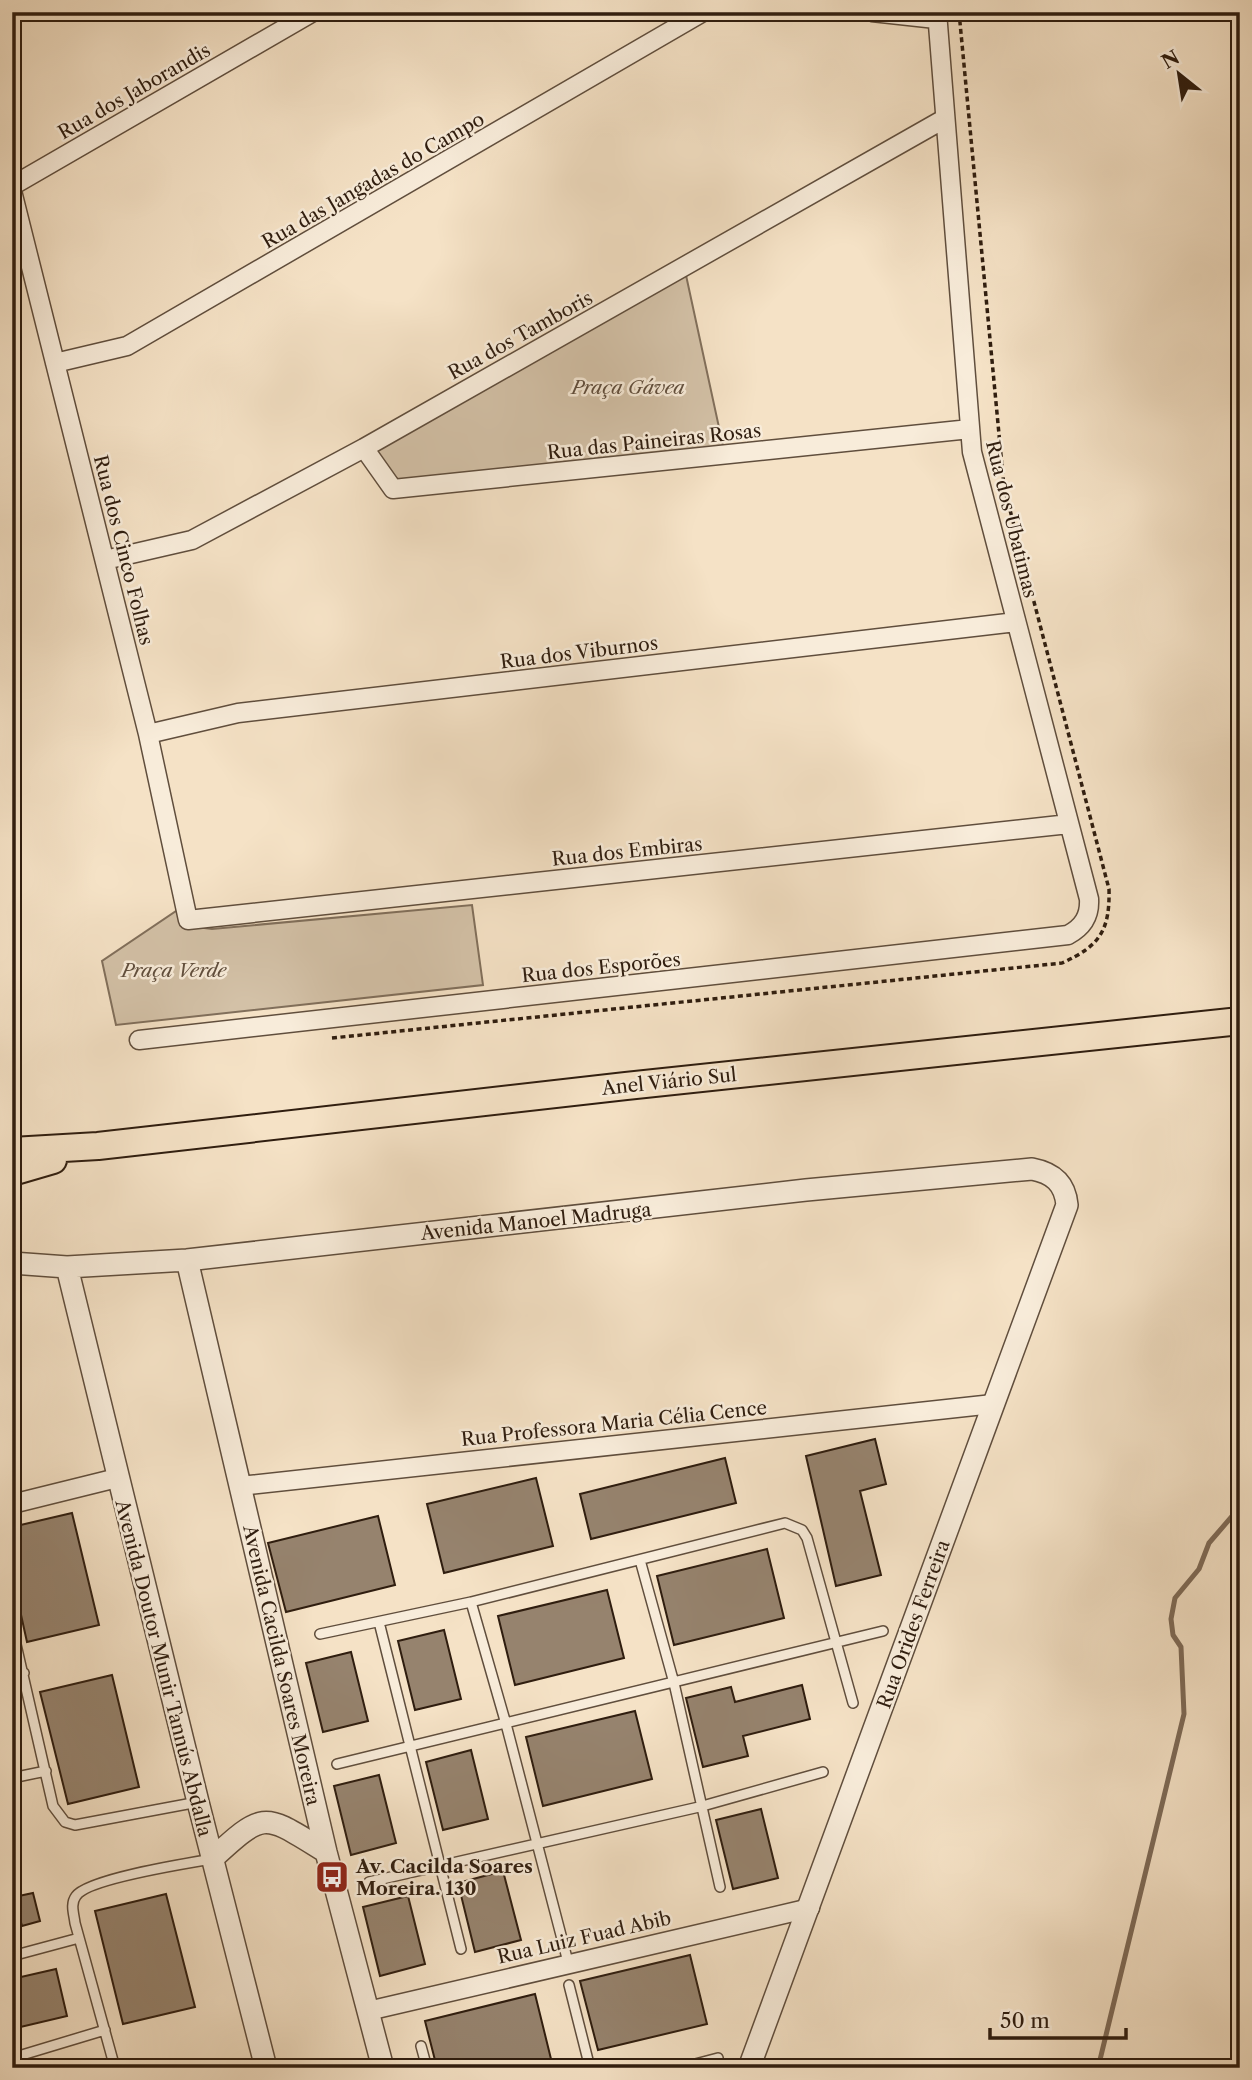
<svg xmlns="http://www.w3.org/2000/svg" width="1252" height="2080" font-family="'Libre Caslon Text',serif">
  <rect width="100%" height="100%" fill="#f5e2c6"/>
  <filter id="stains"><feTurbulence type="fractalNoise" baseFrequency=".00286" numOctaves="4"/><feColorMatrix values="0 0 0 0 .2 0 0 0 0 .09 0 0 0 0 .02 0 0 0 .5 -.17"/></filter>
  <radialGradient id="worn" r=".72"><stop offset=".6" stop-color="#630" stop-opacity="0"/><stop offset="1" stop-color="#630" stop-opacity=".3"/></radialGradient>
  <path fill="#d3c1a7" stroke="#816f5b" stroke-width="2" d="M684 266 725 455 393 489 364 448Z
    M185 905 197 927 212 929 472 905 483 985 116 1025 102 961Z"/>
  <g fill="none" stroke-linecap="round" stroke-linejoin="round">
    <path stroke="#7e6b58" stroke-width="5" d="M1098 2068 1184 1714 1181 1647 1173 1635 1171 1619 1175 1598 1199 1569 1209 1543 1240 1507"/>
  </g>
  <path fill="#96836e" stroke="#2f1d0f" stroke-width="2" d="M875 1439 886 1484 860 1491 881 1575 836 1586 806 1456Z
    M725 1458 736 1503 591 1539 580 1494Z
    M536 1478 553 1546 444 1573 427 1504Z
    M72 1513 99 1625 27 1642 12 1574V1527Z
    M378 1516 395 1585 286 1612 268 1543Z
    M767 1549 784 1618 674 1645 657 1576Z
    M607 1590 624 1658 515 1685 498 1616Z
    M444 1630 461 1699 415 1710 398 1641Z
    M351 1652 368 1721 323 1732 306 1663Z
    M112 1675 139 1787 68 1804 40 1692Z
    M802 1685 810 1719 743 1736 748 1756 703 1767 686 1698 731 1687 735 1702Z
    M635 1711 652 1779 543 1806 526 1737Z
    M471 1750 488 1819 443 1830 426 1762Z
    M379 1775 396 1843 351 1855 334 1786Z
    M761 1809 778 1878 733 1889 716 1820Z
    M503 1871 521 1940 475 1952 458 1883Z
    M33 1893 40 1921 22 1926 14 1897Z
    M166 1894 195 2007 123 2024 95 1911Z
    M408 1896 425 1964 380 1976 363 1907Z
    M690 1955 707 2024 598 2050 580 1981Z
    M56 1969 67 2016 12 2029V1979Z
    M535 1994 552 2063 531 2068H437L425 2021Z"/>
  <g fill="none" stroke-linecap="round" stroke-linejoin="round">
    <defs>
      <path id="service" d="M640 1560 674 1683 720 1887
        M471 1602 506 1724 568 1962
        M379 1622 461 1949
        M12 1627 53 1806 65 1822 75 1825 198 1802
        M320 1634 471 1602 785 1523 802 1530 807 1538 853 1703
        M12 1675 24 1673
        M337 1764 883 1631
        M12 1778 46 1771
        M369 1882 699 1807 823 1772
        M12 1956 79 1938
        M569 1985 590 2068
        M421 2046 427 2068
        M12 2058 105 2030
        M115 2068 75 1923C74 1914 70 1904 76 1896 87 1879 188 1863 212 1859
        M680 2068 718 2058"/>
      <path id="minor" d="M872 12 936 19
        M12 186 313 12
        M12 191 148 734 188 920 1069 824
        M55 363 127 346 703 12
        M364 448 393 489 970 429
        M105 560 192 540 364 448 944 119
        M148 734 238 713 1016 622
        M139 1040 1068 935C1083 927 1090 916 1089 899L972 452 937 12
        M240 1486 993 1404
        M12 1504 117 1478
        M368 2011 810 1908"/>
      <path id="tertiary" d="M187 1260 326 1852 383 2068
        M12 1263 67 1267 187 1260 806 1190 1032 1169C1053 1173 1065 1183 1067 1205L749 2068
        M67 1267 198 1802 266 2068
        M212 1859C266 1809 264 1814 326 1852"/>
      <path id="primary" d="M12 1151 98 1146 626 1086 1240 1021
        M12 1172 53 1160"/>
    </defs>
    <use href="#service" stroke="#604e3d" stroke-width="12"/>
    <use href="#minor" stroke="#604e3d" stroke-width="21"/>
    <use href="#tertiary" stroke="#604e3d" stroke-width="24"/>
    <use href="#primary" stroke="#2f1d0f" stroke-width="30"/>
    <path stroke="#2f1d0f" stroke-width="3.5" stroke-dasharray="5 3.5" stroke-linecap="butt" d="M332 1038 1062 963C1100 946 1110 930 1109 889L1004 487 959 12"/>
    <use href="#service" stroke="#f8ecda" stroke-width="9"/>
    <use href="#minor" stroke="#f8ecda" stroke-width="18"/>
    <use href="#tertiary" stroke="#f8ecda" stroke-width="21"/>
    <use href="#primary" stroke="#f5e2c6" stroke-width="26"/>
  </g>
  <defs>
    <symbol id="bus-square" viewBox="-11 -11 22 22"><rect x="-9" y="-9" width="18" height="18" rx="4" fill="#8f2418" stroke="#f8ecda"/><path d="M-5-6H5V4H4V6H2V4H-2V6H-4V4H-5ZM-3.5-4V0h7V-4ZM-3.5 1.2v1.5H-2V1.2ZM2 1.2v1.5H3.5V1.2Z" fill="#fff"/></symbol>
  </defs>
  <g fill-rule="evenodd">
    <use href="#bus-square" x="313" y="1858" width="38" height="38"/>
  </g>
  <g text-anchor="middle" stroke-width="5" stroke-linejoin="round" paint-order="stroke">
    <g font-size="19" fill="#2f1d0f" stroke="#f8ecda">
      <text transform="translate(134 91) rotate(-30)" y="7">Rua dos Jaborandis</text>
      <text transform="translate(373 180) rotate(-30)" y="7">Rua das Jangadas do Campo</text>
      <text transform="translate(520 335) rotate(-29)" y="7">Rua dos Tamboris</text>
      <text transform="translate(654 441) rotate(-6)" y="7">Rua das Paineiras Rosas</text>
      <text transform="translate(1012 519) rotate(76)" y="7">Rua dos Ubatimas</text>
      <text transform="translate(124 550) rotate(76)" y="7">Rua dos Cinco Folhas</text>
      <text transform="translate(579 652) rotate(-7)" y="7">Rua dos Viburnos</text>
      <text transform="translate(627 851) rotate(-6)" y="7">Rua dos Embiras</text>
      <text transform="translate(601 967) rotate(-6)" y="7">Rua dos Esporões</text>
      <text transform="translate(669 1081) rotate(-6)" y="7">Anel Viário Sul</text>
      <text transform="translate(536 1221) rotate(-6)" y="7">Avenida Manoel Madruga</text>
      <text transform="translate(614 1423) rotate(-6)" y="7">Rua Professora Maria Célia Cence</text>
      <text transform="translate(913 1624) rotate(-70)" y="7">Rua Orides Ferreira</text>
      <text transform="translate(282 1665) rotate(77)" y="7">Avenida Cacilda Soares Moreira</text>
      <text transform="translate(164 1668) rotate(76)" y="7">Avenida Doutor Munir Tannús Abdalla</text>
      <text transform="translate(584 1937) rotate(-13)" y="7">Rua Luiz Fuad Abib</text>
    </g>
    <g font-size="19" font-style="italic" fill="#604e3d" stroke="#f8ecda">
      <text x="628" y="394">Praça Gávea</text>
      <text x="174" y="977">Praça Verde</text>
    </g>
    <g font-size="19" font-weight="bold" fill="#2f1d0f" stroke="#f8ecda" text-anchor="start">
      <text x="356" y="1873">Av. Cacilda Soares<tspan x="356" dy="22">Moreira. 130</tspan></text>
    </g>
  </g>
  <rect width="1252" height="2080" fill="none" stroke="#f5e2c6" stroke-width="42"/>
  <rect x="14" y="14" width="1224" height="2052" fill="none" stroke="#2f1d0f" stroke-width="3.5"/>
  <rect x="21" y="21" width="1210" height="2038" fill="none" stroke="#2f1d0f" stroke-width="2"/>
  <g transform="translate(1179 74) rotate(330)" stroke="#f8ecda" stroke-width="5" paint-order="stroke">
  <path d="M0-5L12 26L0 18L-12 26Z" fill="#2f1d0f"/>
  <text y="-10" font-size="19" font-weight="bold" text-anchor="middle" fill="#2f1d0f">N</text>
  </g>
  <path d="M990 2028v10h136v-10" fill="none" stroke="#2f1d0f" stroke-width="3.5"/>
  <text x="1000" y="2028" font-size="21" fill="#2f1d0f" stroke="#f8ecda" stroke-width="5" paint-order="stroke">50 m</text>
  <rect width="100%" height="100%" filter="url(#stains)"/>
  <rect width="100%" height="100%" fill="url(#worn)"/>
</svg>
